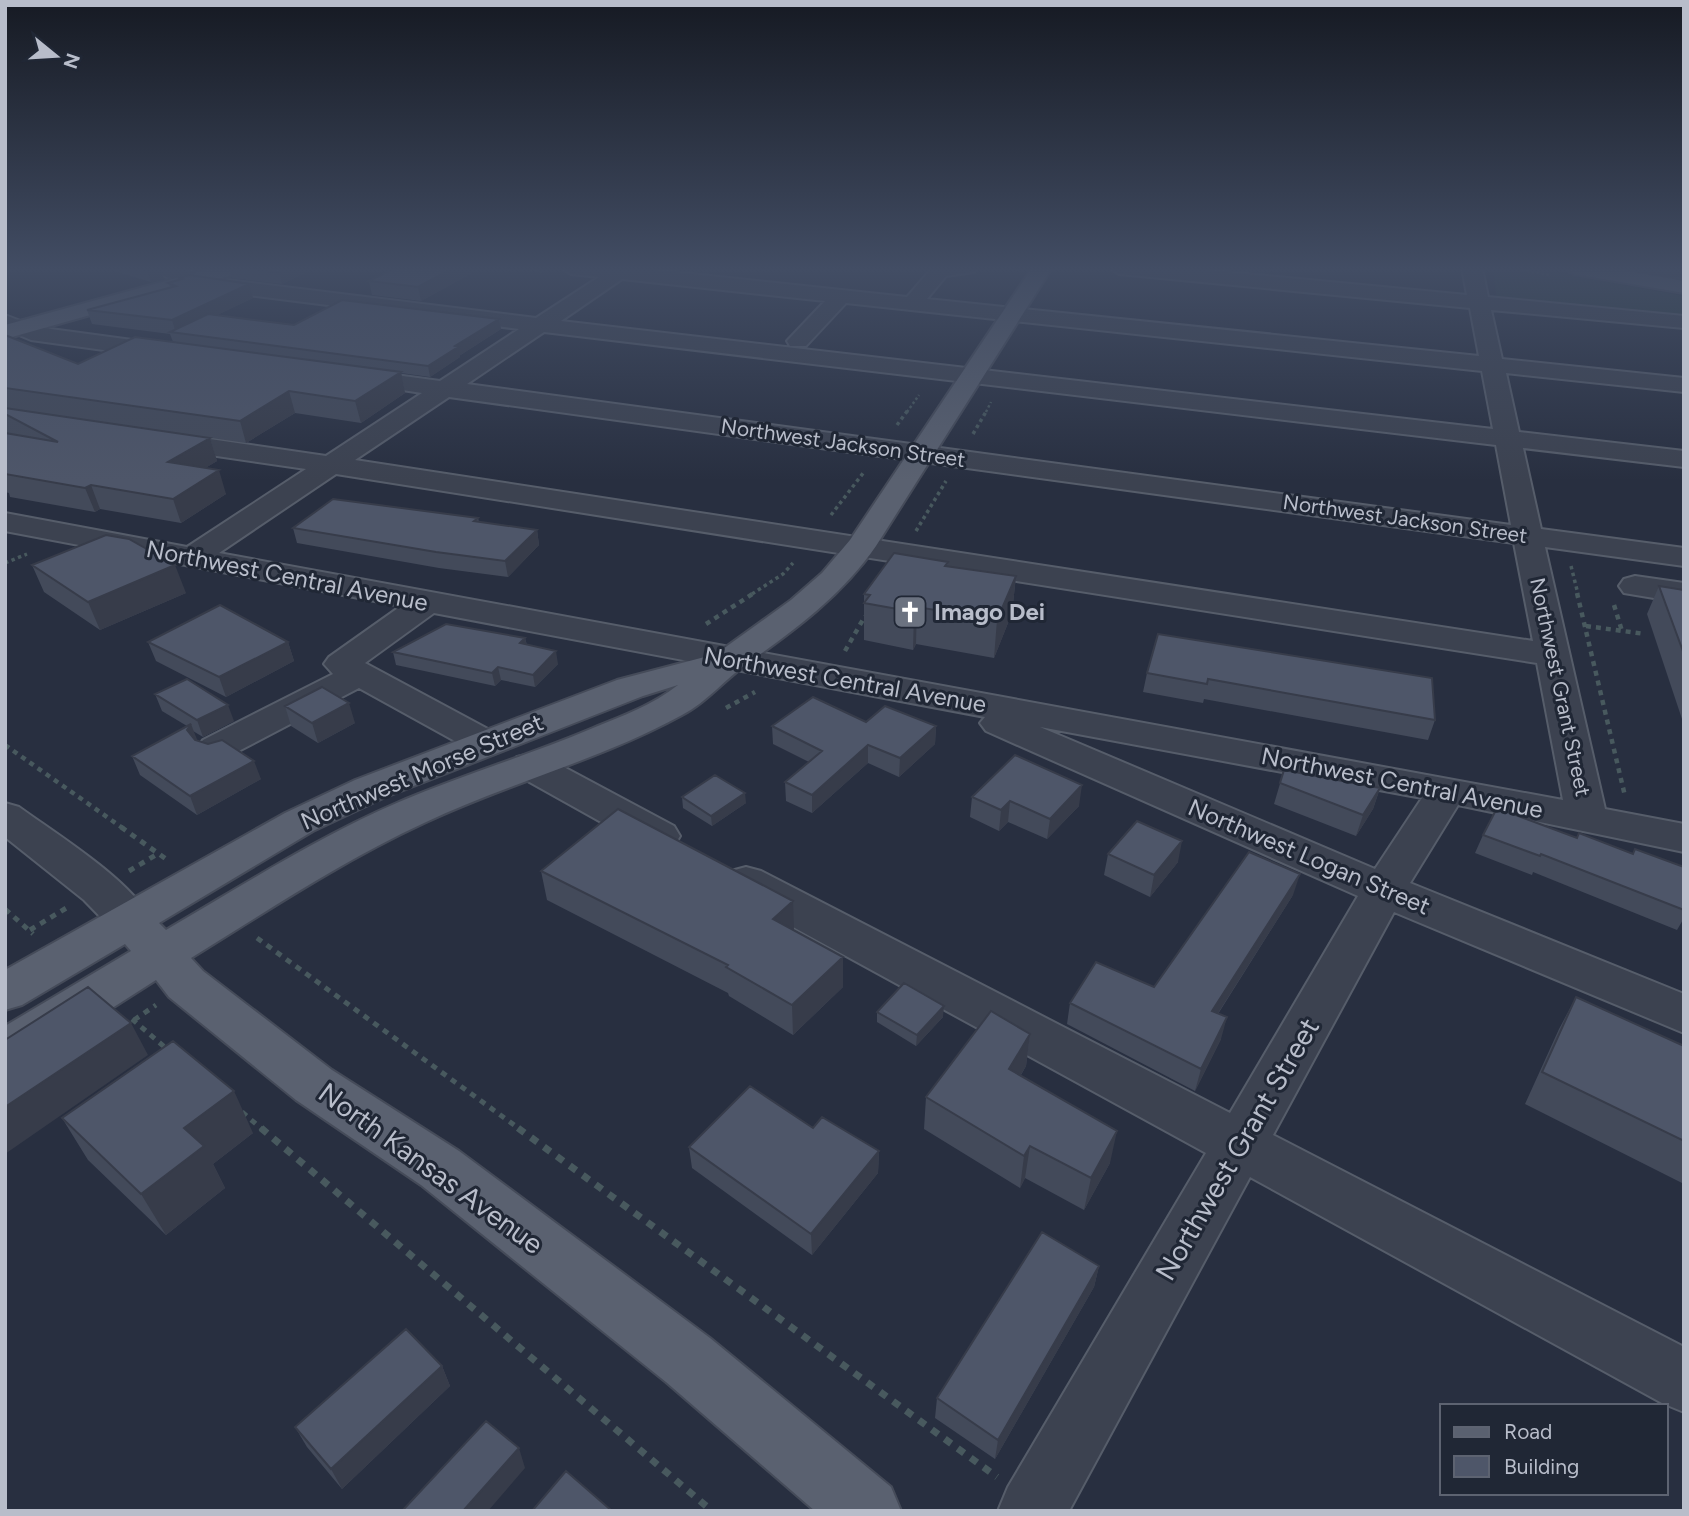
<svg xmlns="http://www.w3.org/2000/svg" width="1689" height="1516" font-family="Figtree,sans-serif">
  <rect width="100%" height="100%" fill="#282f40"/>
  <path fill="#2a3c41" d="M1493 268H1530L1684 296V319L1497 302Z"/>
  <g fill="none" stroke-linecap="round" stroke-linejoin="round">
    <defs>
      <path id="minor" d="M148 268H179L211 278 536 318 599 277 571 274 561 268H636L907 297 932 268H977L974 272 946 276 927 299 1479 356 1470 308 1119 274 1109 268H1184L1467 295 1462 268H1482L1488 297 1684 316V328L1491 310 1502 359 1684 378V392L1506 373 1519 432 1684 451V467L1523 448 1541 529 1684 548V566L1545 547 1605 809 1684 824V852L1458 805 1410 883 1684 994V1033L1394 912 1273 1135 1684 1347V1412L1662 1403 1250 1177 1069 1511H998L1008 1487 1206 1153 731 893 724 882 731 871 746 867 761 871 1230 1113 1358 896 986 731 980 723 985 717 434 613 365 663 499 735 505 743 499 751 486 754 473 751 359 688 229 756 216 760 203 756 197 748 203 740 333 674 324 664 329 657 401 606 5 531V513L187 547 306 469 162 448 153 446 149 440 153 434 162 432 326 456 422 393 343 381 339 376 343 371 351 369 440 381 519 329 208 290 151 272ZM622 279 825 301 787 341 790 346H806L846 303 1482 371 1493 429 561 321ZM544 332 1496 445 1511 525 467 384ZM449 397 1514 543 1533 641 355 460ZM336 474 1537 663 1563 800 219 553ZM1040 727 1422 798 1375 869Z
        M1628 268H1684V278L1638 274Z
        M5 315 36 327 169 345 177 347 180 352 177 357 169 359 31 340 5 329Z
        M1635 576 1684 583V603L1624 593 1619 586 1624 579Z
        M531 754 545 757 674 826 680 836 674 846 659 850 644 846 517 775 512 766 517 757Z
        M5 803 19 807C59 836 128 878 152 920L146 931 130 936 114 931 84 900 5 837Z"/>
      <path id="major" d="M213 268H246L243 272 5 339V325Z
        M1032 268H1052L876 546C842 595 796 629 748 663 725 679 707 702 682 715 600 760 508 783 424 823 342 861 267 911 191 958L203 971 332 1070 459 1151 710 1338 891 1487 901 1511H815L666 1382 421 1185 296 1100 169 997 156 980 23 1065 5 1071V1026L131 951 125 944 22 1005 5 1010V970L285 813 355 780 617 680 716 654 791 600 822 573 850 540ZM678 685C653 705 622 716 593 728 529 755 463 775 399 802 317 837 242 886 166 930L159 923 313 831 383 798 643 696Z
        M1564 268H1610L1684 281V293L1574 274Z"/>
    </defs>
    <use href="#minor" stroke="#565d6a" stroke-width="4"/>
    <use href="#major" stroke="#454b59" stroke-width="4"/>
    <path stroke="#48595e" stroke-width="2.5" stroke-dasharray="2.5 2.5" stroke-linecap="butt" d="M510 268 544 272
      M1512 268 1549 275
      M907 412 919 395
      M986 412 991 402"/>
    <path stroke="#48595e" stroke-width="3.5" stroke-dasharray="3.5 3.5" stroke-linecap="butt" d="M897 425 908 410
      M973 434 987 410
      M831 515 864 472
      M916 531 946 481
      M5 563 27 554
      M1571 566 1578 594
      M752 594 783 574 793 563"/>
    <path stroke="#48595e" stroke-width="4.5" stroke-dasharray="5 5" stroke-linecap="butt" d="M1577 593 1625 796
      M1614 605 1622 631
      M706 624 754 593
      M1586 626 1645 634
      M845 651 865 616
      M726 708 755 692
      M5 745 124 829"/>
    <path stroke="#48595e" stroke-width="5" stroke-dasharray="6 6" stroke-linecap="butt" d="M121 827 166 859
      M129 871 159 853
      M5 909 33 934
      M30 930 68 907
      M257 938 521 1130
      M132 1019 168 1050
      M134 1020 156 1005
      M242 1112 263 1130"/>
    <path stroke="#48595e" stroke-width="7" stroke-dasharray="8 8" stroke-linecap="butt" d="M261 1128 712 1511
      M518 1128 997 1477"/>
    <use href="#minor" fill="#3c4250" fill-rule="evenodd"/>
    <use href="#major" fill="#5a6170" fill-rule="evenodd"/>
  </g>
  <path fill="#434a5a" d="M104 268H160L164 279 151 282Z
    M229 268H315L282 284 232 278Z
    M472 273 421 301 372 295 369 281Z
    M178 278 249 284 253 298 217 315 294 325 499 319 501 329 459 356 460 357 430 377 401 373 405 393 361 423 295 413 246 443 102 422 210 438 217 461 205 468 226 494 181 523 100 509 95 512 10 497 9 493 5 492V433L10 434 5 432V335L78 364 173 342 170 334 92 324 87 310 170 287 168 283 178 280Z
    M478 518 479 522 537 530 539 545 508 577 439 568 297 543 293 528Z
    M948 562 947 566 1016 576 1012 613 994 658 916 644 913 650 864 640V594Z
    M32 565 186 593 100 630 44 592Z
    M1659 586 1684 590V725L1647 614Z
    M1158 634 1435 720 1428 740 1204 699 1203 703 1143 692 1147 673Z
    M525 638 527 645 558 664 535 687 501 680 495 686 396 665 393 652Z
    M148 642H288L294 661 226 697 156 661Z
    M155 694 234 721 203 737 193 731 197 741 261 779 197 815 140 775 132 756 187 726 162 711Z
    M285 706 355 723 318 743 291 726Z
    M866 722 936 726 935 744 899 777 868 763 812 813 786 801 785 782 809 762 773 744 772 726Z
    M1284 770 1380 788 1373 809 1356 836 1274 804Z
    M682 797 746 803 712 826 683 808Z
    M972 797 1079 806 1047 839 1008 822 999 831 970 817Z
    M1483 835 1633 853 1684 867V918L1677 930 1533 872 1532 875 1475 853Z
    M1108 854 1178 862 1150 897 1104 875Z
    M541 871 794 930 843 987 793 1035 729 996 728 993 547 900Z
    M1293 895 1218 1014 1221 1039 1195 1091 1067 1024 1070 1003 1154 987Z
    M1576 997 1684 1046V1184L1525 1104 1559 1029Z
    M877 1012 943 1017 916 1046 877 1022Z
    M1030 1034 1026 1066 1021 1075 1110 1163 1084 1210 1025 1178 1020 1188 924 1129 926 1097Z
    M62 1118 253 1133 213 1164 225 1188 166 1235 88 1160Z
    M813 1128 879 1151 878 1173 812 1255 692 1168 689 1147Z
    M1099 1266 1094 1287 995 1459 935 1418 937 1398Z
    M442 1366 450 1386 342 1489 307 1447 295 1427Z"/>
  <path fill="#373c4a" d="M157 268H160L164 279 151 282 147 271Z
    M288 268H315L282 284 279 273Z
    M453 268H471L472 273 421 301 418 287Z
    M249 284 253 298 179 333H176L172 320Z
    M499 319 501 329 459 356 460 357 430 377 428 366 455 346Z
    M401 372 405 393 361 423 355 401Z
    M289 391 295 413 246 443 240 421Z
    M210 438 217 461 176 486 168 462Z
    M219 470 226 494 181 523 173 499Z
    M91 485 100 509 95 512 85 488Z
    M537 530 539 545 508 577 505 561Z
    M175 565 186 593 100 630 88 602Z
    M1016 576 1012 613 994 658 997 620Z
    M917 607 916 644 913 650 914 612Z
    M525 638 528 650 520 643Z
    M288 642 294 661 226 697 219 677Z
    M556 651 558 664 535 687 533 675Z
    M498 667 501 680 495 686 492 673Z
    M349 703 355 723 318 743 312 723Z
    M228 705 234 721 203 737 197 720Z
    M191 724 198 742 194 748 187 730Z
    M936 726 935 744 899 777 900 758Z
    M868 745V763L812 813V795Z
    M254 761 261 779 197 815 190 796Z
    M1082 785 1079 806 1047 839 1050 819Z
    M1380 788 1373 809 1356 836 1363 815Z
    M745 793 746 803 712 826 711 816Z
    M1010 801 1008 822 999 831 1001 810Z
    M1182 841 1178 862 1150 897 1154 875Z
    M1300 874 1293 895 1206 1032 1212 1011Z
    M793 901 794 930 774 949 773 919Z
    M843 957V987L793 1035 792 1005Z
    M944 1006 943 1017 916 1046 917 1035Z
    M1227 1017 1221 1039 1195 1091 1201 1069Z
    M131 1023 148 1055 5 1154V1107Z
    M1030 1034 1026 1066 1005 1101 1009 1069Z
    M234 1091 253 1133 213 1164 225 1188 166 1235 141 1194 184 1128Z
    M1117 1131 1110 1163 1084 1210 1091 1178Z
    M1030 1146 1025 1178 1020 1188 1024 1156Z
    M879 1151 878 1173 812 1255 811 1234Z
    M1099 1266 1094 1287 995 1459 998 1440Z
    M442 1366 450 1386 342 1489 331 1469Z
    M519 1448 525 1468 488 1511H463Z"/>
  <path fill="#4e5669" stroke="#373c4a" stroke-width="2" d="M138 268H157L147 271Z
    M243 268H288L279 273Z
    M395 268H453L418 287 369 281Z
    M190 275 249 284 172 320 87 310 176 286 168 283 182 279 178 278Z
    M342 300 499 319 455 346 458 347 428 366 170 332 208 314 294 325Z
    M5 335 78 364 135 337 401 372 355 401 289 391 240 421 5 388Z
    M5 408 210 438 168 462 219 470 173 499 91 485 85 488 5 474V433L58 442 5 414Z
    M333 499 478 518 474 521 537 530 505 561 436 552 293 528Z
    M106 535 129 539 175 565 88 602 32 565Z
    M894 553 948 562 945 566 1016 576 997 620 917 607 914 612 864 603 870 595 864 594Z
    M1659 586 1684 590V654Z
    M220 605 288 642 219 677 148 642Z
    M446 624 525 638 520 643 556 651 533 675 498 667 492 673 393 652Z
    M1158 634 1432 678 1435 720 1208 679 1207 684 1147 673Z
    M187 679 228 705 197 720 155 694Z
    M322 687 349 703 312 723 285 706Z
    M813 697 866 722 885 706 936 726 900 758 868 745 812 795 785 782 822 751 772 726Z
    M191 724 187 730 195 740 208 744 222 740 254 761 190 796 132 756Z
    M1015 755 1082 785 1050 819 1010 801 1001 810 972 797Z
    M1284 770 1380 788 1363 815 1280 783Z
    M715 775 745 793 711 816 682 797Z
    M1497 808 1577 838 1579 833 1633 854 1635 849 1684 867V910L1541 854 1540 856 1483 835Z
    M618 809 793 901 773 919 843 957 792 1005 726 967 728 965 541 871Z
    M1137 821 1182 841 1154 875 1108 854Z
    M1249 852 1300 874 1212 1011 1227 1017 1201 1069 1070 1003 1096 962 1154 987Z
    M904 983 944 1006 917 1035 877 1012Z
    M88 987 131 1023 5 1107V1040Z
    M1576 997 1684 1046V1141L1542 1072Z
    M991 1011 1030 1034 1009 1069 1117 1131 1091 1178 1030 1146 1024 1156 926 1097Z
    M173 1041 234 1091 184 1128 204 1146 141 1194 62 1118Z
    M750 1086 813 1128 822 1117 879 1151 811 1234 689 1147Z
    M1042 1232 1099 1266 998 1440 937 1398Z
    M406 1329 442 1366 331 1469 295 1427Z
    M486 1421 519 1448 463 1511H402Z
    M566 1471 612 1511H532Z"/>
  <linearGradient id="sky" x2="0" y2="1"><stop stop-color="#161a23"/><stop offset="0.56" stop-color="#424d64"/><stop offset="1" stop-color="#424d64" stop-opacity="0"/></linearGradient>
  <rect width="1689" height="481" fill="url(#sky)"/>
  <defs>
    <symbol id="church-square" viewBox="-11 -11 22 22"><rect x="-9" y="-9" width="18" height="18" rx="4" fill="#6b7280" stroke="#202735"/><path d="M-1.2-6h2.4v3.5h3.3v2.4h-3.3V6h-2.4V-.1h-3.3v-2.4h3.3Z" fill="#fff"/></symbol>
  </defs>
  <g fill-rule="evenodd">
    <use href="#church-square" x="891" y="593" width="38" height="38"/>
  </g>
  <g text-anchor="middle" stroke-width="6" stroke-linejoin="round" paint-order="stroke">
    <g font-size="21" fill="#b8bdca" stroke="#202735">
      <text transform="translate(843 443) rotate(8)" y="7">Northwest Jackson Street</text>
      <text transform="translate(1405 519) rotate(8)" y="7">Northwest Jackson Street</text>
      <text transform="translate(1560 687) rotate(78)" y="7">Northwest Grant Street</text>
    </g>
    <g font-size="24" fill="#b8bdca" stroke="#202735">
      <text transform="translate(287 576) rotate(11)" y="8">Northwest Central Avenue</text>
      <text transform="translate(845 680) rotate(10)" y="8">Northwest Central Avenue</text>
      <text transform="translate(422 772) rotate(-23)" y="8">Northwest Morse Street</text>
      <text transform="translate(1402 783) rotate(11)" y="8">Northwest Central Avenue</text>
      <text transform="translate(1309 857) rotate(23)" y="8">Northwest Logan Street</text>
    </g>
    <g font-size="24" font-weight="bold" fill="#b8bdca" stroke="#202735" text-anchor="start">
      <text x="934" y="620">Imago Dei</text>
    </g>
    <g font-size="28" fill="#b8bdca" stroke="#202735">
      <text transform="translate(1237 1149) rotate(-60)" y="10">Northwest Grant Street</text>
      <text transform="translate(431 1168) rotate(36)" y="10">North Kansas Avenue</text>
    </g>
  </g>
  <rect width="1689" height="1516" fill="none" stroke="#b8bdca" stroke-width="14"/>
  <rect x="1440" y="1404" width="228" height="91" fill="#202735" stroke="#5d6371" stroke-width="2"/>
  <rect x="1454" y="1427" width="35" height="10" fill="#5a6170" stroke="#5d6371" stroke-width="2"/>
  <text x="1504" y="1439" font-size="21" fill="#b8bdca">Road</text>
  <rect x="1454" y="1456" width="35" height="21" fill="#4e5669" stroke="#5d6371" stroke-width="2"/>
  <text x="1504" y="1474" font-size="21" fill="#b8bdca">Building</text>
  <g transform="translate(56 56) rotate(108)" stroke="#202735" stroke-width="5" paint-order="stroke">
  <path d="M0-5L12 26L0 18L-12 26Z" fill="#b8bdca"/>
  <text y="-10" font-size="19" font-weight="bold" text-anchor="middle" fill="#b8bdca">N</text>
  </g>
</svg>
